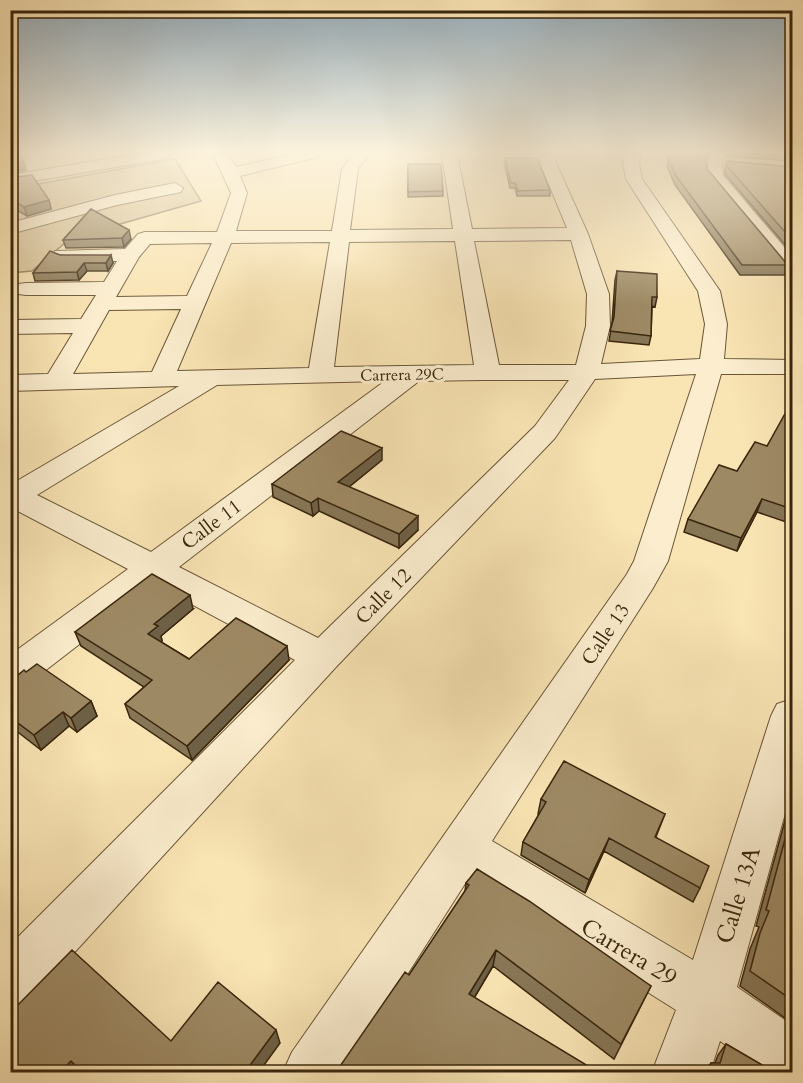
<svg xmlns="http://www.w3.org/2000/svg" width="803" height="1083" font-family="Cardo,serif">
  <rect width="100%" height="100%" fill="#f9e4b4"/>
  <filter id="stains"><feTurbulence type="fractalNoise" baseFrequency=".00333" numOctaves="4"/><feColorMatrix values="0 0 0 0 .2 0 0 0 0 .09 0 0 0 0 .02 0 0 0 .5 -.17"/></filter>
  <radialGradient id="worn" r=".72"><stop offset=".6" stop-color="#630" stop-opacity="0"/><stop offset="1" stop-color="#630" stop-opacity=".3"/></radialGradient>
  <path fill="#d9c498" stroke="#8a7552" stroke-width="1.5" d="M175 159 201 201 71 238 32 271 11 273V189Z"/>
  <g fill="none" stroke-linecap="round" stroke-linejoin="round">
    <defs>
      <path id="minor" d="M138 154H172L164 159 10 185V175Z
        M213 154H228L236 167 294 154H321L318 157 240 176 247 193 236 231H332L342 169 353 154H369L358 169 350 230 453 229 442 154H457L472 229 567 228 540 163 543 154H562L556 159V163L588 234 609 294 610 326 601 364 700 359 705 324 698 291 626 179 623 163 626 154H641L639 163 642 179 720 291 727 324 724 359 792 360V374H721L668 561 653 588 492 841 693 960 771 716 777 704 792 699V788L737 987 792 1025V1072H764L720 1041 710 1072H652L676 1010 468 879 345 1072H283L292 1052 627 574 634 561 696 374 595 379 555 438 336 667 29 1002 10 1009V945L295 660 156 585 24 687 10 691V655L128 569 10 507V485L179 386 10 391V375L48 374 73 333 10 334V320L81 319 96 295H26L18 294 15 289 18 284 26 283 104 282 117 261H62L55 259 52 255 55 251 125 249 138 234 145 232H217L231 193ZM571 240 587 294 586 326 576 365H499L474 241ZM455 241 474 365 334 367 349 242ZM330 242 309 368 177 371 231 243ZM212 243 187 296 116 297 139 257 150 244ZM181 309 152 372 73 374 109 310ZM482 380H569L535 426 318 638 179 567 419 381ZM385 381 151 552 37 495 217 385Z
        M710 154H725L722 162 723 175 792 256V274L785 272 707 176 706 162Z
        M175 183 183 188 181 192 117 205 10 234V223L115 195Z"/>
    </defs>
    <use href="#minor" stroke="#6a5637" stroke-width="2"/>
    <use href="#minor" fill="#fbedce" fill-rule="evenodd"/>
  </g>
  <path fill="#877656" stroke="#3a260d" stroke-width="1.5" d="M669 154H709L706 158 707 169 786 263 792 265 789 275H740L675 185 667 166Z
    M725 154H792V161L726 156Z
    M505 158 550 190V196H517L515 188H510L504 162Z
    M727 161 792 167V253L725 174V169Z
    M408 164 443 191V196L408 197Z
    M10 178 49 200 51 209 27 216 10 206Z
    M91 209 131 239 124 247 66 248 63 240Z
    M60 255 113 263 108 271H87L79 280 35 281 33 273Z
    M617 271 657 297 655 307 652 306 651 336 649 345 609 341 612 323 615 280Z
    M792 414V524L757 512 737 551 684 532 688 519 737 471 767 446Z
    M382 460 349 487 418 530 399 548 319 511 313 516 273 497 272 484Z
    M193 609 161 636 162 641 161 642 189 659 289 660 192 760 130 718 125 704 144 687 81 646 75 632Z
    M26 672 91 701 97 716 77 732 69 726 41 750 10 726V676Z
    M792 795V1023L740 986 750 949 759 927 756 926Z
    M541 799 665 814 656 837 700 888 693 902 604 851 585 893 521 855 523 842 539 814H538Z
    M466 883 651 986 614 1059 493 966 474 998 409 975 465 891Z
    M726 1044 774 1072H704L711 1063H715L718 1055Z"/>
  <path fill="#6e6046" stroke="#3a260d" stroke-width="1.5" d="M24 162 26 170 10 173V164Z
    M49 200 51 209 27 216 24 207Z
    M129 230 131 239 124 247 122 238Z
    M111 255 113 263 108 271 106 263Z
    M84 263 87 271 79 280 77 272Z
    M382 448V460L339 495 338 482Z
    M318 498 319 511 313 516 311 503Z
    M762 499 757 512 737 551 741 538Z
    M418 516V530L399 548V534Z
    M190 595 193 609 161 636 162 641 153 649 148 634 154 624Z
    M287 646 289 660 192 760 187 746Z
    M91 701 97 716 77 732 71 718Z
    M63 712 69 726 41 750 34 735Z
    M609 838 604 851 585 893 589 880Z
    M496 950 493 966 467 1010 469 994Z
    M276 1030 280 1043 259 1072H245Z
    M71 1061 80 1072H60Z"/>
  <path fill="#9d8964" stroke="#3a260d" stroke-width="1.5" d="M10 154H19L24 162 10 164Z
    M669 154H706L707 169 786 263 792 265H742L676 176 668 157Z
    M505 158H537L550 190 518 191 515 183H511Z
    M727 161 792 167V240L727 166Z
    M408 164H441L443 191 408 192Z
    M32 175 49 200 24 207 10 199V178Z
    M91 209 129 230 122 238 63 240Z
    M50 251 60 255H111L106 263H84L77 272 33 273Z
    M617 271 657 274V297H652L651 336 610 331 614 317Z
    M786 412 792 414V509L762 499 741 538 688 519 719 465 737 471 755 442 767 446Z
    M341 431 382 448 338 482 418 516 399 534 318 498 311 503 272 484Z
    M152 574 190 595 154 624 158 626 148 634 189 659 236 618 287 646 187 746 125 704 152 680 75 632Z
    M37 664 91 701 71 718 63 712 34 735 10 717V676L18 675 24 670 26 672Z
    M564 761 665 814 655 837 709 866 700 888 609 838 589 880 523 842 546 802 541 799Z
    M792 813V1000L750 971 760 933 769 911 766 910Z
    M477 869 529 901 651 986 621 1044 496 950 469 994 598 1072H336L405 972 409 975 469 885 466 883Z
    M72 950 171 1041 218 982 276 1030 245 1072H82L71 1061 60 1072H10V1013Z
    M726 1044 774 1072H708L711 1063H720Z"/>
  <linearGradient id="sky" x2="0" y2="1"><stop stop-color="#95adbc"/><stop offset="0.5" stop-color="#fcf3dd"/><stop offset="1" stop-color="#fcf3dd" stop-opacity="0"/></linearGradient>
  <rect width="803" height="305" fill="url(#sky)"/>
  <g text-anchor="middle" stroke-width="6" stroke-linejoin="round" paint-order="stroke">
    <g font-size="16" fill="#3a260d" stroke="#fbedce">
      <text transform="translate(402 374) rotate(-1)" y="6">Carrera 29C</text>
    </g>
    <g font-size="20" fill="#3a260d" stroke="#fbedce">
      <text transform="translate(211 524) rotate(-37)" y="7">Calle 11</text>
      <text transform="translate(383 596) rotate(-45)" y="7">Calle 12</text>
      <text transform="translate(605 634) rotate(-56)" y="7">Calle 13</text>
    </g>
    <g font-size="24" fill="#3a260d" stroke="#fbedce">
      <text transform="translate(738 895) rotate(-73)" y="8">Calle 13A</text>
      <text transform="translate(629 952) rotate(31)" y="8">Carrera 29</text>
    </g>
  </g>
  <rect width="803" height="1083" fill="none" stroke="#f9e4b4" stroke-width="36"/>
  <rect x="12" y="12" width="779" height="1059" fill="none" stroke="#3a260d" stroke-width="3"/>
  <rect x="18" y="18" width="767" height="1047" fill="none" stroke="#3a260d" stroke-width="1.5"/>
  <rect width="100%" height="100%" filter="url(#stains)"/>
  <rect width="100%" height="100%" fill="url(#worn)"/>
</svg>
